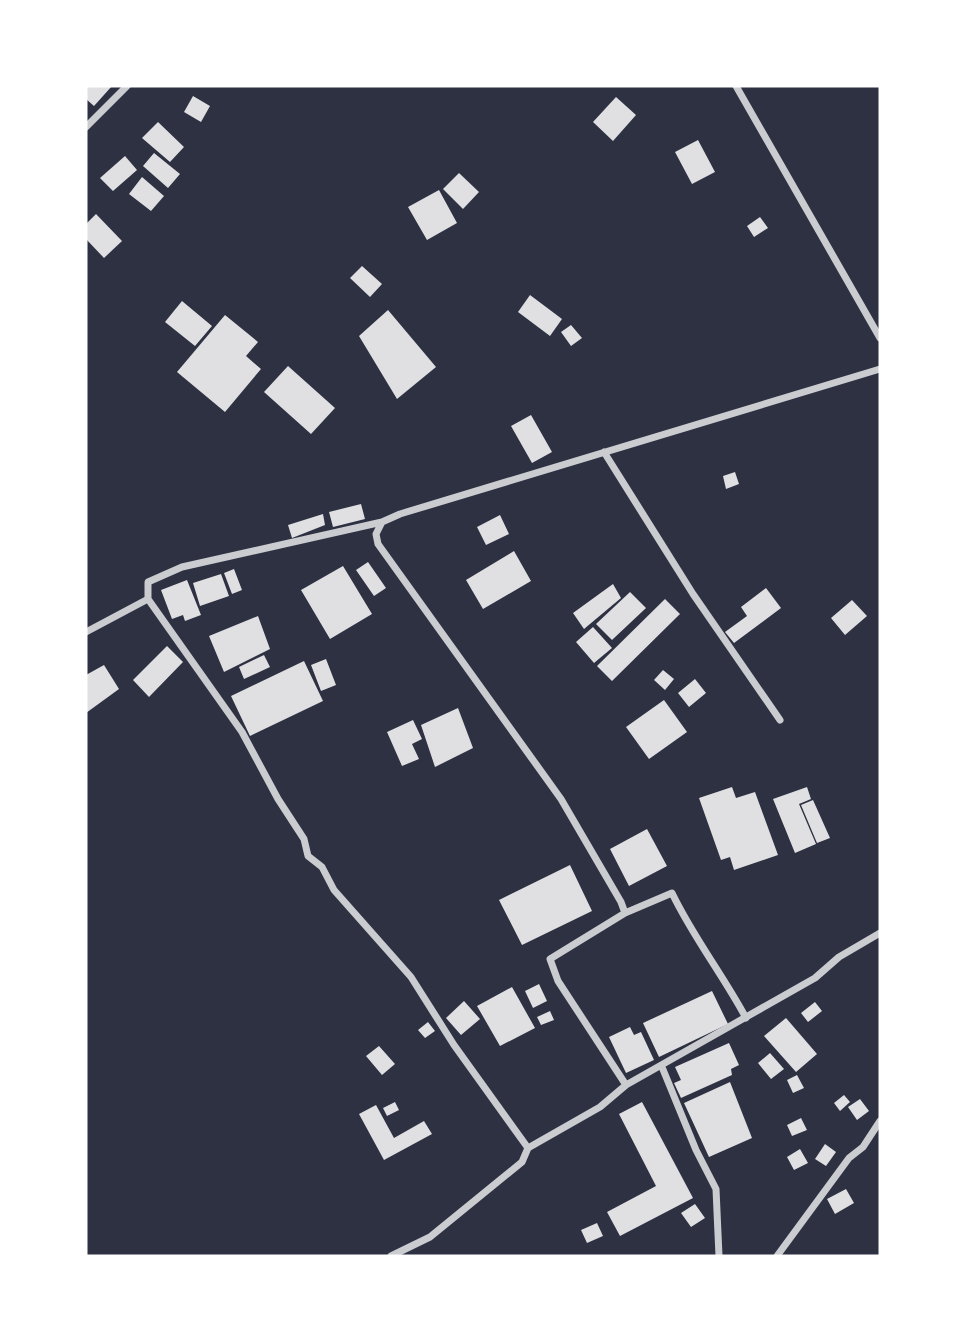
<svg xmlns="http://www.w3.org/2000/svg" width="966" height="1342" font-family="'Noto Sans',sans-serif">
  <rect width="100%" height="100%" fill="#2d3142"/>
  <path fill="#e0e0e3" d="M86 86H112L94 106 86 99Z
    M193 96 210 106 201 122 184 112Z
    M616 97 636 115 613 141 593 122Z
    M158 122 184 147 170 162 142 138Z
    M698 140 715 172 692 184 675 152Z
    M154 153 180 174 168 188 143 166Z
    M125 156 137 170 113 191 100 178Z
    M459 173 479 192 463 209 443 189Z
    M142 177 164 196 151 211 129 194Z
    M439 190 457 223 427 240 408 207Z
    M96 214 122 241 104 258 86 239V224Z
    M760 217 768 228 754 237 747 226Z
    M362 266 382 284 370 297 350 278Z
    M530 295 562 319 550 336 518 312Z
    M182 301 212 326 195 346 165 322Z
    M388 310 436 367 397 399 359 336Z
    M225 315 258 342 246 356 261 369 225 412 177 372Z
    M571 325 582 338 571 346 561 332Z
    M288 366 335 408 311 434 264 392Z
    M531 415 552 452 532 463 511 426Z
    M735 472 739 484 726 489 723 476Z
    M361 504 365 519 333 527 329 512Z
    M323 514 325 525 292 538 288 525Z
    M500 515 509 534 486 545 477 527Z
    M514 551 531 581 483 609 466 580Z
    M368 562 386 588 374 596 356 570Z
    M343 566 372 614 330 639 301 590Z
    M234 569 242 590 232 594 224 573Z
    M221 574 229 596 200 606 193 583Z
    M187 580 201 615 185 621 183 615 172 619 161 590Z
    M613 584 621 598 584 629 573 613Z
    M766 588 781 608 734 643 725 632 747 616 741 607Z
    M630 592 646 608 612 640 596 624Z
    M665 599 680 614 612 681 597 666Z
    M852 600 867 616 845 635 831 618Z
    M258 616 270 649 224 672 209 636Z
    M593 627 612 648 594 663 576 642Z
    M167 646 183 662 149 697 133 680Z
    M264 655 270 667 244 679 239 667Z
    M326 659 336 685 321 691 311 665Z
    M304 661 323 701 250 736 231 696Z
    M104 665 119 689 86 713V675Z
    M663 670 674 679 665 690 654 680Z
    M695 679 706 693 689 707 678 693Z
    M664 700 687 732 649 759 626 727Z
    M458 708 473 748 435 767 421 725Z
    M413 720 422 739 412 744 419 759 402 766 387 732Z
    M732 787 736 798 755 792 778 855 734 870 730 857 721 860 699 798Z
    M807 787 811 799 799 804 816 844 795 853 773 799Z
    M813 800 830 838 817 843 801 805Z
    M647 829 667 866 629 886 610 849Z
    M570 865 592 911 522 945 499 900Z
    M539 984 547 1001 533 1008 525 991Z
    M512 987 535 1028 500 1046 477 1006Z
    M712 991 728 1024 659 1057 643 1023Z
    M464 1001 480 1019 461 1035 446 1018Z
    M815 1002 822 1011 808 1022 801 1013Z
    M550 1011 554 1020 541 1025 537 1017Z
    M786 1018 817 1054 796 1072 764 1036Z
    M428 1022 435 1031 425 1038 418 1030Z
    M630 1027 634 1035 641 1032 654 1060 626 1073 609 1037Z
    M729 1043 739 1065 731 1069 732 1075 681 1098 674 1083 681 1080 675 1067Z
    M379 1046 395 1064 382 1075 366 1056Z
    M770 1053 784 1069 771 1079 758 1063Z
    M797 1075 804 1088 793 1093 787 1080Z
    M730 1082 752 1138 709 1157 684 1103Z
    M844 1095 850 1102 840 1111 834 1103Z
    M860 1099 869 1111 857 1120 848 1107Z
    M395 1102 399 1110 387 1116 383 1108Z
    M642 1102 693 1198 620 1236 607 1212 656 1186 619 1114Z
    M376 1105 394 1138 424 1121 432 1134 384 1160 359 1114Z
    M801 1118 807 1130 792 1136 787 1125Z
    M825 1144 836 1152 826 1166 815 1159Z
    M800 1149 808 1163 794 1170 787 1157Z
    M846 1189 854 1203 835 1214 827 1199Z
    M695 1204 705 1218 691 1227 681 1213Z
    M597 1223 603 1236 587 1243 581 1230Z"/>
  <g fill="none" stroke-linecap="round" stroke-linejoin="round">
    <path stroke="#caccd0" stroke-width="7" d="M736 86 880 338
      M86 127 127 86
      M604 452 693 594 780 720
      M382 522 182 567 148 582V599L242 732 278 799 304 839 308 856 322 867 334 890 411 977 454 1045 528 1148
      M86 632 148 599
      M625 913 672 893C693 937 723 975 746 1018
      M662 1067 696 1150 716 1189 719 1256
      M626 1085 815 978 839 957 880 933
      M391 1256 430 1237 522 1162 528 1148 600 1107 626 1085 558 981 550 959 625 913 621 902 561 799 378 544 376 534 382 522 400 514 880 369
      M777 1256 849 1158 863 1147 880 1121"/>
  </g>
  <rect width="966" height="1342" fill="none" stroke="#ffffff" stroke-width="175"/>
</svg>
